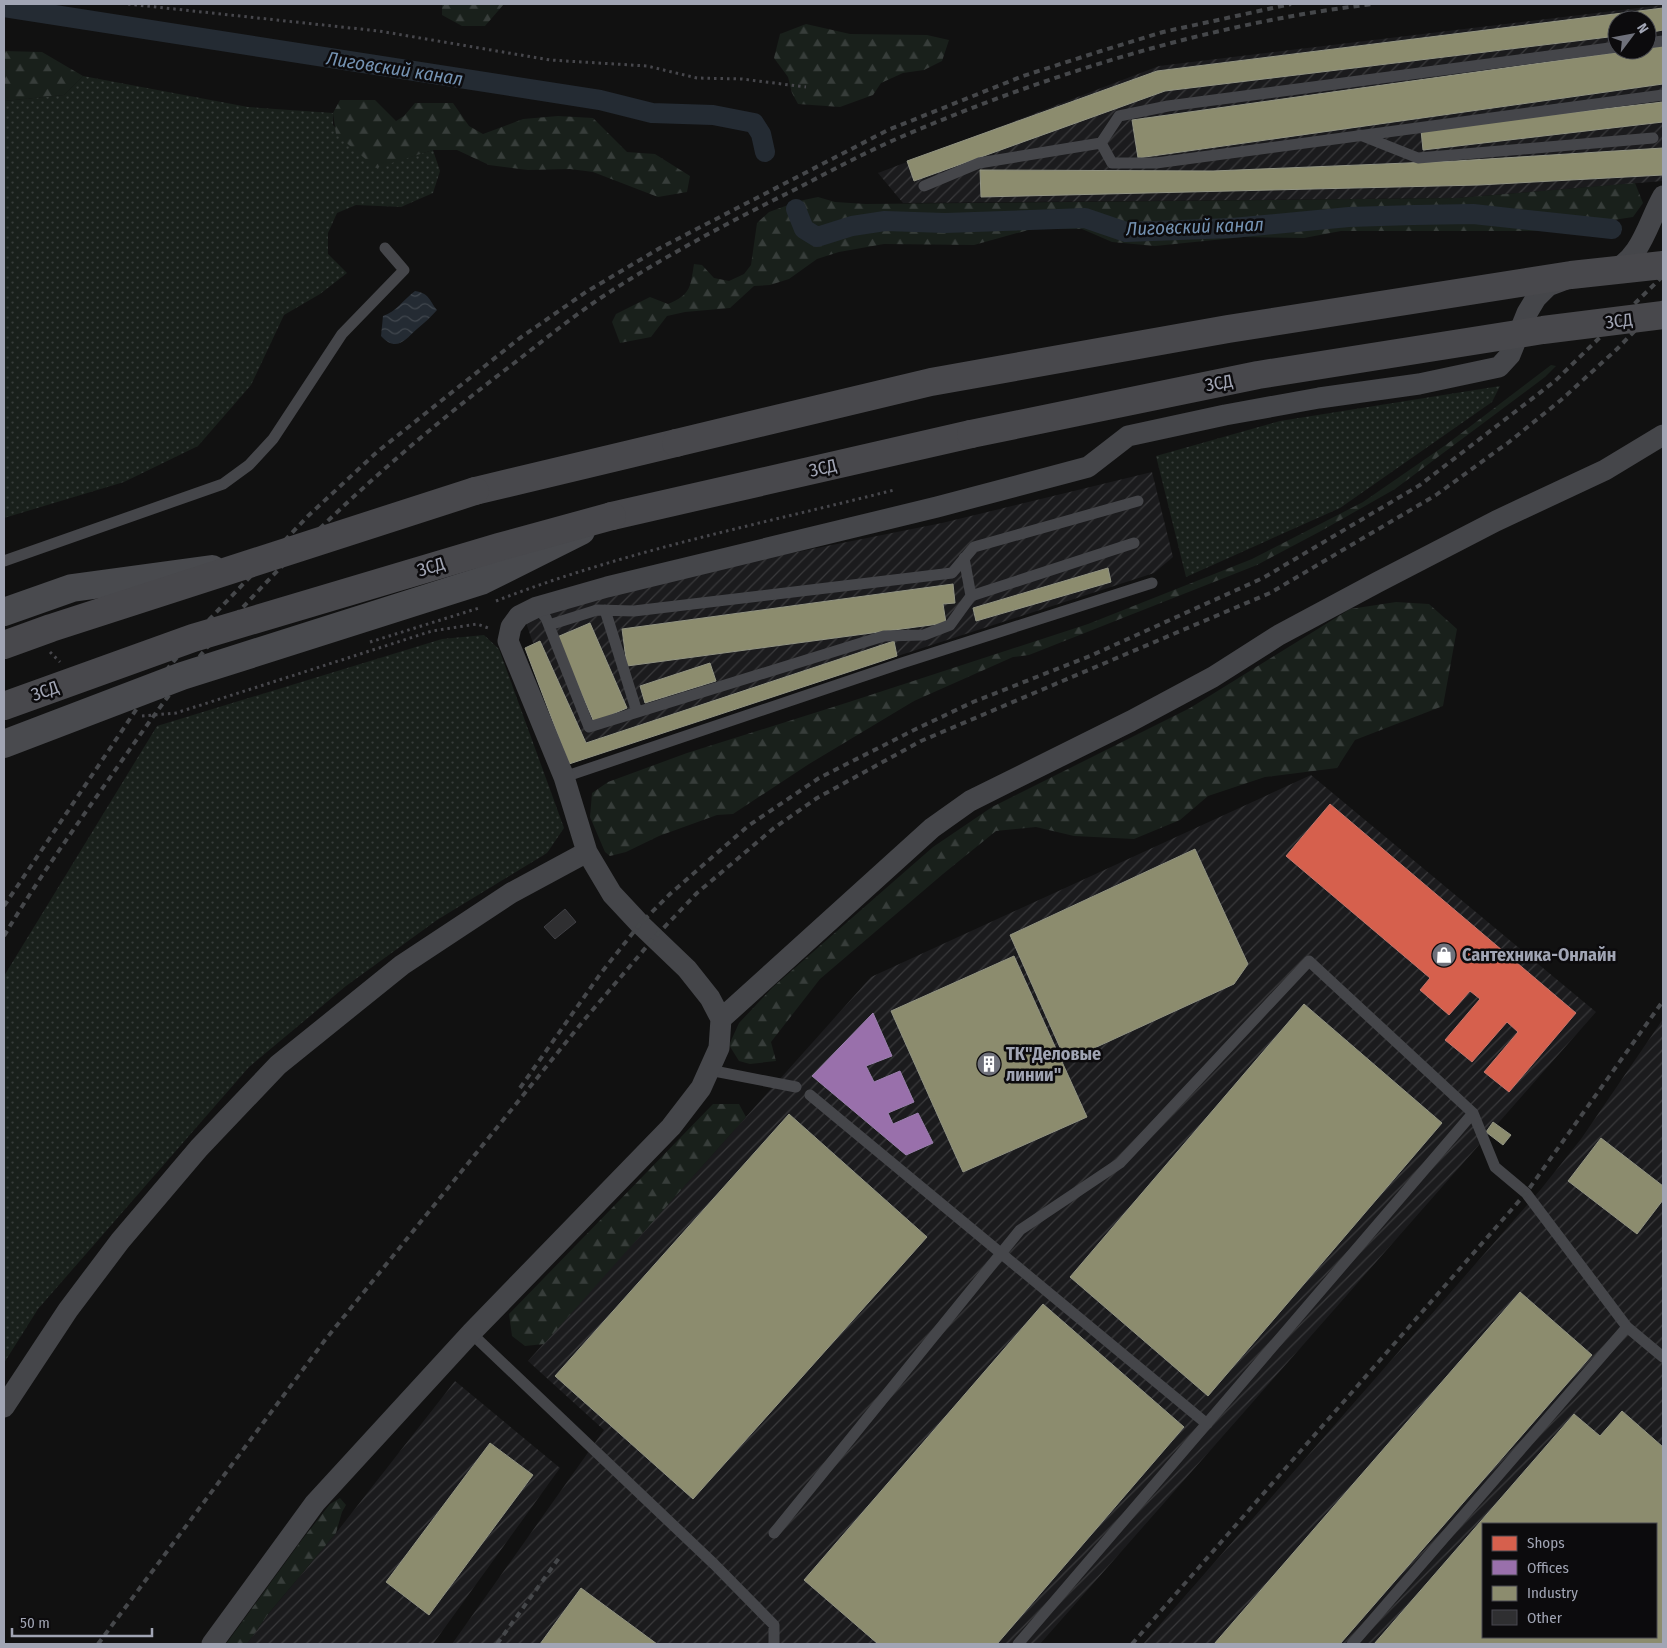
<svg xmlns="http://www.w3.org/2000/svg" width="1667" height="1648" font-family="'Fira Sans Condensed',sans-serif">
  <defs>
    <pattern id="industrial-furrows" width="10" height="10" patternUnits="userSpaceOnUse" patternTransform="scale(1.25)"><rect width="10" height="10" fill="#1b1b1d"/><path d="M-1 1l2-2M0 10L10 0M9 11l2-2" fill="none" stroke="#39393b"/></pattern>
    <pattern id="grass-dots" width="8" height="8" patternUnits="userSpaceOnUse" patternTransform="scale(1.25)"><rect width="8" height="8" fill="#19201b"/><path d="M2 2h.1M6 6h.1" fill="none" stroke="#373d3a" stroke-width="1.8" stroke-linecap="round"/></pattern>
    <pattern id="forest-firs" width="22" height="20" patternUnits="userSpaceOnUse" patternTransform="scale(1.25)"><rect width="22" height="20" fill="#19201b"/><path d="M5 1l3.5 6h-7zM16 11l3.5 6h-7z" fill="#373d3a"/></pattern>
    <pattern id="water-waves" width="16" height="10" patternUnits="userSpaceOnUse" patternTransform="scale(1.25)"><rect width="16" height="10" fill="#242b33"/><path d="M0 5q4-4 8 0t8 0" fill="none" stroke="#41474e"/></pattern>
  </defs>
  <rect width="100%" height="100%" fill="#111"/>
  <path fill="url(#industrial-furrows)" fill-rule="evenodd" d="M1663 5V181L1458 198 903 203 878 173 1159 66ZM1617 20H1647V50H1617Z
    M1152 472 1173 557 1154 573 574 761 524 617 722 567 942 523Z
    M1311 775 1596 1012 1040 1644H452L604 1430 528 1361 871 977Z
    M1663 1019V1644H1143L1541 1189 1581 1139ZM1483 1524H1656V1637H1483Z
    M455 1381 560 1468 433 1644H247L269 1613 336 1533Z"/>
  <path fill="url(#grass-dots)" d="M83 76 248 107 333 113V125L376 167 433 150 440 171 433 193 401 207 356 205 337 213 328 233V254L347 273 320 294 284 315 251 385 198 446 124 482 4 518V101L64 95Z
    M1500 386 1492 402 1340 508 1186 577 1156 456 1280 421Z
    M484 635 499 649 564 828 547 853 437 920 346 986 249 1067 38 1309 4 1363V976L157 726 442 639Z"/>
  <path fill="url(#forest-firs)" d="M442 4H504L485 26H462L442 15Z
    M806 24 850 34 927 35 949 40 942 61 924 70 903 73 881 83 873 95 840 107 798 104 792 93 788 77 774 58 780 34Z
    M4 51 42 52 83 76 64 95 4 101Z
    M340 100H375L396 121 404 116 415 103H453L469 126 483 134 523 119 558 116 593 118 627 152 655 154 690 176 687 192 658 197 593 172 570 169 528 170 489 165 457 150H433L376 168 336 134 333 113Z
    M1635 183 1643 203 1633 217 1541 231H1341L1304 238 1244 237 1155 246 1112 242 1082 229H1032L974 245 884 244 839 252 817 259 789 279 770 285 754 286 730 308 685 312 667 316 651 337 620 343 612 322 616 314 650 297 668 304C691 294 690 288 694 264L702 265 714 278 729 281 744 274 751 265 757 223 769 212 799 201 818 197 835 202 866 204 1458 198Z
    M1551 365 1556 366 1545 377 1395 489 1321 531 1257 565 1029 655 1013 657 914 701 809 764 733 814 717 815 659 836 626 852 610 856 605 852 590 817 592 793 608 782 687 753 849 702 1088 624 1252 559 1363 502 1447 444Z
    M1396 602 1429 604 1457 629 1443 706 1355 740 1337 768 1265 777 1208 796 1180 820 1134 839 1074 836 1036 827 996 831 943 874 820 979 771 1042 776 1061 750 1064 739 1061 729 1045 739 1023 773 987 933 847 992 807 1190 708 1350 609Z
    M713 1104H739L746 1117 544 1344 525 1346 512 1336 509 1314Z
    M340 1498 346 1505 342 1512 336 1533 269 1613 247 1644H226L301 1541 330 1504Z"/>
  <path fill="url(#water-waves)" d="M415 291C429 293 429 300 437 310 431 317 424 323 417 329 404 341 396 352 381 336L383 316C396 312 404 299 415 291Z"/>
  <path fill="#d6604d" stroke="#c6756c" d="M1330 804 1576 1013 1509 1092 1484 1072 1518 1032 1507 1022 1472 1062 1445 1040 1480 999 1470 991 1449 1015 1420 990 1430 978 1286 856Z"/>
  <path fill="#9970ab" stroke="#9b80ae" d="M873 1013 892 1056 866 1066 874 1082 900 1071 914 1102 888 1113 893 1124 918 1113 933 1143 906 1155 812 1076Z"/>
  <path fill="#8c8c6e" stroke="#929483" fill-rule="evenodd" d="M1663 8V30L1647 33V20H1617V36L1165 91 914 181 907 161 1157 71Z
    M1663 46V84L1138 158 1132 120Z
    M1663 102V122L1423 150 1421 130Z
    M1663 148V175L1479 185 981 197 980 170 1213 171 1456 161Z
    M1108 568 1111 582 976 621 973 608Z
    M953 584 955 603 943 604 946 623 627 666 622 629Z
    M590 623 627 708 594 722 557 637Z
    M540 641 586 743 894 641 897 656 569 764 525 648Z
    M710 663 716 681 645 703 640 686Z
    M1195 849 1248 964 1234 984 1066 1061 1010 935Z
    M1014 956 1087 1117 963 1172 891 1011Z
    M1304 1004 1442 1123 1208 1396 1070 1277Z
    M789 1114 927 1237 693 1499 555 1376Z
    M1493 1122 1511 1135 1503 1145 1486 1132Z
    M1601 1138 1663 1186V1200L1637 1234 1568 1181Z
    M1520 1292 1592 1355 1340 1644H1214Z
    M1043 1304 1184 1427 997 1644H878L804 1580Z
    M1622 1411 1663 1447V1644H1374L1574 1414 1600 1436ZM1483 1524H1656V1637H1483Z
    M490 1443 533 1475 429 1615 386 1582Z
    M581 1588 657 1644H540Z"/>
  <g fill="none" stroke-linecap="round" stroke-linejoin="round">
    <path stroke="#242b33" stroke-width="20" d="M4 7 600 100 652 113 713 115 754 123 761 134 765 152
      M796 209 804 229 817 237 852 226 885 221 945 223 1085 218 1126 232 1232 228 1349 217 1414 215 1473 214 1612 229"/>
  </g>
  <path fill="#2f2f31" stroke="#404045" d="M565 909 576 922 555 939 544 927Z"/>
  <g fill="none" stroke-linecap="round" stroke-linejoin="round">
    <path stroke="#47474c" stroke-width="3" stroke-dasharray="2.5 4" stroke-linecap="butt" d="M128 4 379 31 550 60 647 66 697 78 742 79 806 87
      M50 652 60 662
      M142 716 176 713 432 631 477 624 491 629"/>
    <path stroke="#45464a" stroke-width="11" d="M1647 43 1663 41
      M1617 47 1168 106 1119 116 1101 143 1112 163H1156L1663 95
      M1360 135 1418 158 1653 138
      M924 186 979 163 1101 143
      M964 558 971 596
      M4 561 223 484 249 465 273 439 342 334 404 270 385 248
      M537 607 546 618 589 727 884 636 924 635 950 625 971 596 1134 543
      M605 610 637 712
      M549 625 597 610 634 611 952 573 974 547 1138 501
      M564 777 902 663 1152 583
      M709 1070 796 1087
      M810 1095 1207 1424
      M1627 1327 1663 1357
      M471 1333 714 1564 774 1625V1644
      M774 1533 1020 1230 1120 1163 1309 961 1473 1113 1495 1167 1526 1193 1627 1327 1352 1644
      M1018 1644 1473 1113"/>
    <path stroke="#45464a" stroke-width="21" d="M1611 271C1641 260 1648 222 1663 196
      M721 1019 932 828 970 801 1131 721 1213 677 1279 635 1378 582 1496 521 1605 470 1663 435
      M4 1407 68 1310 120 1241 199 1148 278 1065 402 965 511 893 587 852
      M212 1644 315 1503 471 1333 671 1127 701 1088 719 1048 721 1019 710 998 687 969 640 924 612 894 587 852 564 777 508 641 511 627 519 616 537 607 607 587 937 507 1088 467 1128 436 1225 415 1319 398 1419 384 1499 367 1510 355 1527 313 1536 298 1548 286 1564 280"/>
    <path stroke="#494a4e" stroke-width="28" d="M4 612 72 588 212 569"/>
    <path stroke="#48484c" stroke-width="28" d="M475 491 676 443
      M612 516 971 434"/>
    <path stroke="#45474a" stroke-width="4" stroke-dasharray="6 5" stroke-linecap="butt" d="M4 906 148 692 205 624 308 516 377 452 520 338 586 292 660 248 888 130 1023 76 1101 51 1163 32 1291 4
      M4 936C36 882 73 830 109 779 144 729 178 680 218 635 306 535 404 447 509 367 539 344 568 320 599 299 661 258 727 223 794 190 827 173 860 155 894 140 1044 75 1211 23 1373 4
      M520 1088 601 973 640 924 670 894 748 826 819 778 916 729 973 702 1090 656 1263 578 1420 485 1555 381 1663 276
      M98 1644 325 1340 584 1020 654 938 697 893 774 828 817 798 921 741 1270 593 1436 495 1509 442 1561 400 1617 349 1663 302
      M497 1644 559 1558
      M1132 1644 1526 1193 1663 1001"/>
    <path stroke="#47474c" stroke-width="3" stroke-dasharray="2.5 4" stroke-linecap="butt" d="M496 601C624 551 761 524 894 490
      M370 642 479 608"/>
    <path stroke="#494a4e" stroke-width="28" d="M4 744 182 676 481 581 581 531"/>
    <path stroke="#48484c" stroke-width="28" d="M971 434 1258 375 1543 330 1663 315
      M676 443 931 382 1228 329 1571 275 1663 265
      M4 645 51 628 475 491
      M4 706 193 638 499 547 612 516"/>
  </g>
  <defs>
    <symbol id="shop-disc" viewBox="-11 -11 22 22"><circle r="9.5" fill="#6f717b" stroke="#0c0b0d"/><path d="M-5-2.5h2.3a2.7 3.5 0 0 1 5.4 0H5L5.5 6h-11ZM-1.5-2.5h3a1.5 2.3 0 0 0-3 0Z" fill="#fff"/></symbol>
    <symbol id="building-disc" viewBox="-11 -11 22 22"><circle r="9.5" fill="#6f717b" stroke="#0c0b0d"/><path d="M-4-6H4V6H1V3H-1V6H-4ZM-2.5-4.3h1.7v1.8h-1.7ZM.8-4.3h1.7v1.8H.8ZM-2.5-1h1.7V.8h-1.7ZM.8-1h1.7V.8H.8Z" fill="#fff"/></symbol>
  </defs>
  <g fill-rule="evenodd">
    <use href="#shop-disc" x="1430" y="941" width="28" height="28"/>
    <use href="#building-disc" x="975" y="1050" width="28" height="28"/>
  </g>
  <g text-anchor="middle" stroke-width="5" stroke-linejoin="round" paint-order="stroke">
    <g font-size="18" fill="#a1a5b4" stroke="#0c0b0d">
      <text transform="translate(1619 321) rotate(-7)" y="6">ЗСД</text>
      <text transform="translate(1219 383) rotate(-11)" y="6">ЗСД</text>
      <text transform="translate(823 468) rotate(-13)" y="6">ЗСД</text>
      <text transform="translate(431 567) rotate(-17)" y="6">ЗСД</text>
      <text transform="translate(45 691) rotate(-20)" y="6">ЗСД</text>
    </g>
    <g font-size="18" font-weight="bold" fill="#a1a5b4" stroke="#0c0b0d" text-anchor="start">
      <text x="1462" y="961">Сантехника-Онлайн</text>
      <text x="1006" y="1060">ТК"Деловые<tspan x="1006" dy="21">линии"</tspan></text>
    </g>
    <g font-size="19" font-style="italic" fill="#7492b2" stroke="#0c0b0d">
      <text transform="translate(395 68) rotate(9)" y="7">Лиговский канал</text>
      <text transform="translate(1195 226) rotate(-2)" y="7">Лиговский канал</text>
    </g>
  </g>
  <rect width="1667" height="1648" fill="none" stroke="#a1a5b4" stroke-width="10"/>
  <rect x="1482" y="1523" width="175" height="115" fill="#0c0b0d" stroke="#484950"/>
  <rect x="1492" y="1536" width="25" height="15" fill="#d6604d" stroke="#484950"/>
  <text x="1527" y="1548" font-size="15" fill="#a1a5b4">Shops</text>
  <rect x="1492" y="1560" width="25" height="15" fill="#9970ab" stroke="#484950"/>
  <text x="1527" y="1573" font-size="15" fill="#a1a5b4">Offices</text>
  <rect x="1492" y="1586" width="25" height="15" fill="#8c8c6e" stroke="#484950"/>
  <text x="1527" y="1598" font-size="15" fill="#a1a5b4">Industry</text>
  <rect x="1492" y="1610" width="25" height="15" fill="#2f2f31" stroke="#484950"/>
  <text x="1527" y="1623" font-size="15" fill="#a1a5b4">Other</text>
  <g transform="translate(1632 35) rotate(58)"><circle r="24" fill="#0c0b0d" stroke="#484950"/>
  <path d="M0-4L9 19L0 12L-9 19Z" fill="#6f717b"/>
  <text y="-8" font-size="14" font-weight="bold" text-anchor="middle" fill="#a1a5b4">N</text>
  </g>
  <path d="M12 1628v8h140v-8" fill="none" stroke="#a1a5b4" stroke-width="2.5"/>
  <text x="20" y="1628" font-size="15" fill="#a1a5b4" stroke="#0c0b0d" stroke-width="4" paint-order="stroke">50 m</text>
</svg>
